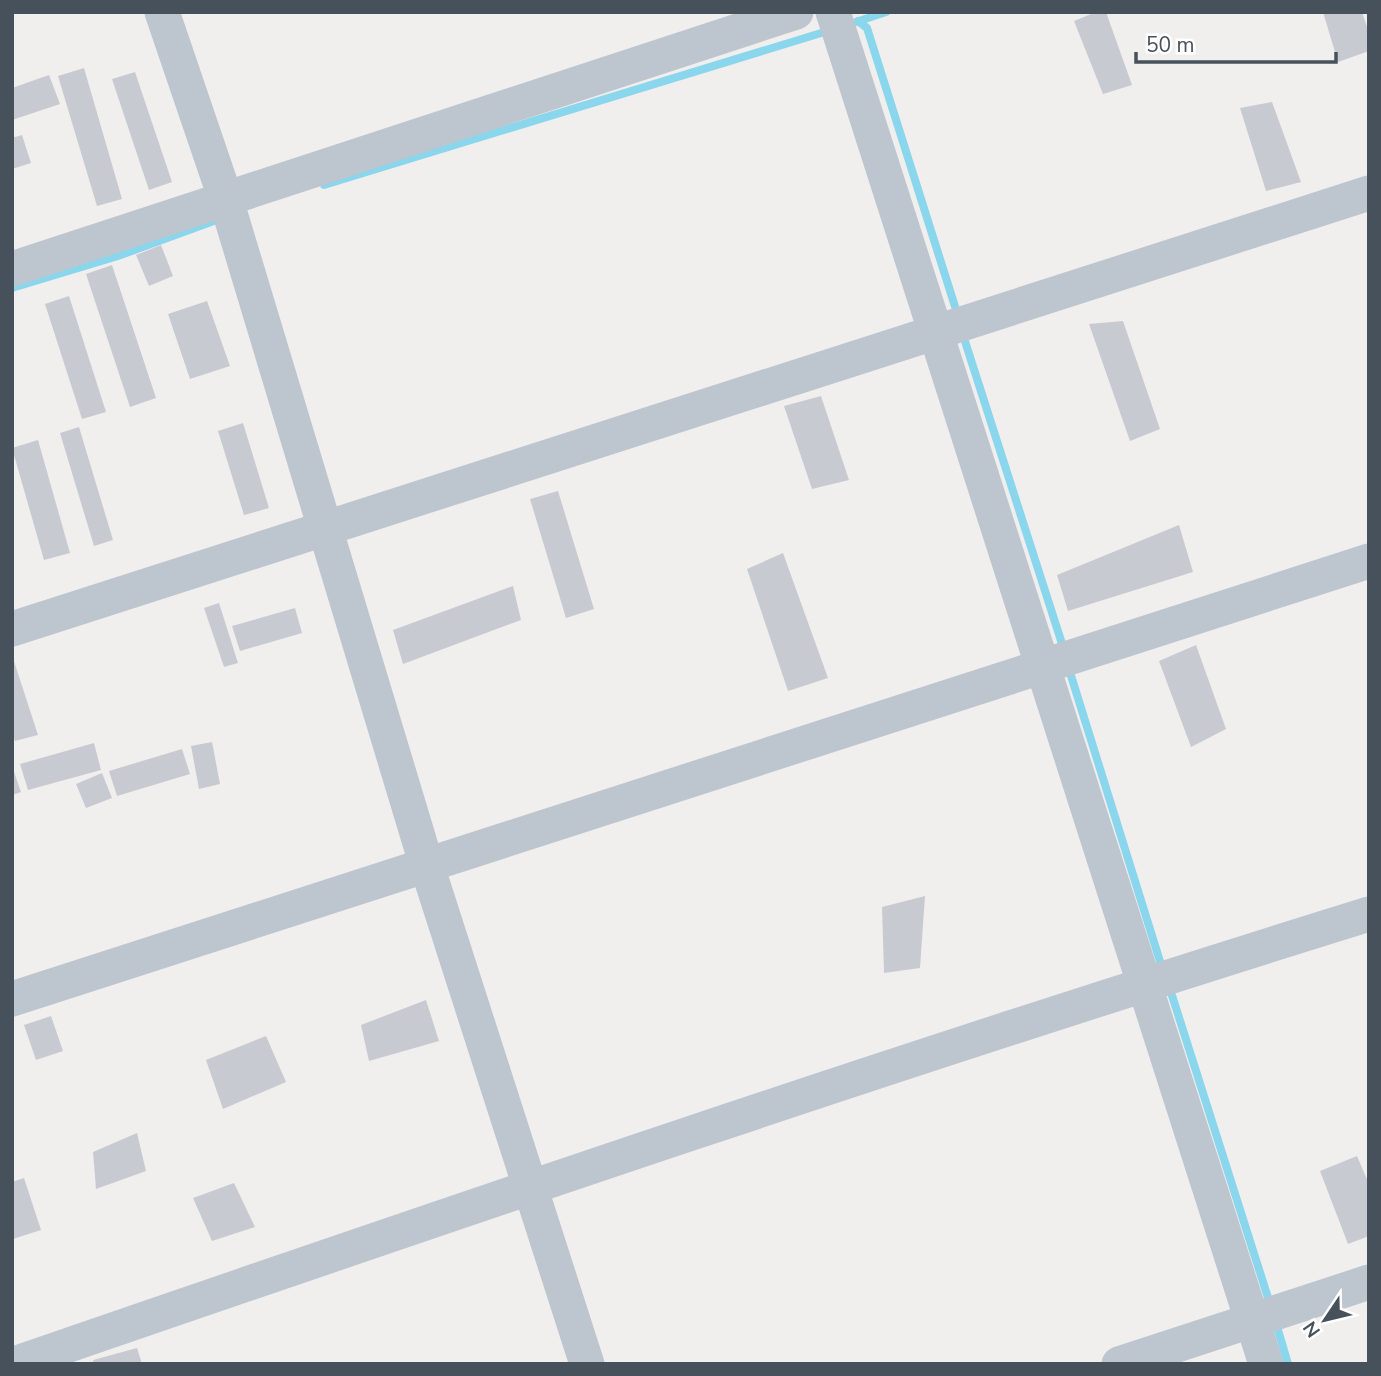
<svg xmlns="http://www.w3.org/2000/svg" width="1381" height="1376" font-family="'Nunito Sans',sans-serif">
  <rect width="100%" height="100%" fill="#f1eeee"/>
  <g fill="none" stroke-linecap="round" stroke-linejoin="round">
    <path stroke="#8ad6ec" stroke-width="8" d="M858 21 867 28 958 316
      M856 22 886 12
      M324 185 831 30
      M12 288 118 256 222 218
      M962 332 1064 650
      M1068 666 1163 971
      M1169 986 1270 1304
      M1275 1320 1288 1364"/>
  </g>
  <path fill="#c8cad1" d="M1096 12H1106L1132 85 1103 94 1074 21Z
    M1323 12H1362L1369 33V51L1338 62Z
    M84 68 122 199 97 206 58 76Z
    M135 72 172 182 149 190 112 79Z
    M49 75 60 104 12 120V88Z
    M1272 102 1301 182 1266 191 1240 108Z
    M22 135 31 163 12 169V138Z
    M161 245 173 276 149 286 136 255Z
    M112 265 156 398 130 407 86 274Z
    M69 296 106 412 82 419 45 304Z
    M207 301 230 366 190 379 168 314Z
    M1123 321 1160 429 1130 441 1089 324Z
    M821 396 849 480 812 489 784 406Z
    M243 423 269 508 244 515 218 431Z
    M79 427 113 540 94 546 60 433Z
    M38 440 70 553 44 560 12 448Z
    M558 491 594 609 566 618 530 499Z
    M1179 525 1193 572 1068 611 1057 575Z
    M783 553 828 678 788 691 747 569Z
    M513 586 521 620 403 664 393 630Z
    M219 603 238 663 224 667 204 608Z
    M295 608 302 633 240 651 232 626Z
    M1196 645 1226 729 1191 747 1159 661Z
    M12 655 38 735 15 741 12 732Z
    M212 742 220 784 199 789 191 746Z
    M94 743 101 770 28 790 20 764Z
    M182 749 190 774 117 796 109 771Z
    M12 766 21 792 12 795Z
    M102 773 112 798 86 808 76 784Z
    M925 896 920 968 884 973 882 907Z
    M426 1000 439 1041 369 1061 361 1025Z
    M51 1016 63 1051 36 1060 24 1025Z
    M266 1036 286 1082 223 1109 206 1060Z
    M137 1133 146 1171 96 1189 93 1152Z
    M1357 1156 1369 1184V1236L1348 1244 1320 1171Z
    M24 1178 41 1230 13 1239 12 1182Z
    M234 1183 255 1227 212 1241 193 1198Z
    M137 1348 142 1364H94L93 1360Z"/>
  <g fill="none" stroke-linecap="round" stroke-linejoin="round">
    <path stroke="#bdc6ce" stroke-width="35" d="M162 12 226 200 426 863 587 1364
      M833 12 1266 1364
      M12 269 796 12
      M12 629 1369 193
      M12 999 1369 561
      M14 1364C464 1209 914 1055 1369 914
      M1119 1364 1369 1282"/>
  </g>
  <rect width="1381" height="1376" fill="none" stroke="#47515c" stroke-width="28"/>
  <g transform="translate(1325 1320) rotate(235)" stroke="#ffffff" stroke-width="5" paint-order="stroke">
  <path d="M0-5L12 26L0 18L-12 26Z" fill="#47515c"/>
  <text y="-10" font-size="19" font-weight="bold" text-anchor="middle" fill="#47515c">N</text>
  </g>
  <path d="M1136 52v10h200v-10" fill="none" stroke="#47515c" stroke-width="3.5"/>
  <text x="1146" y="52" font-size="21" fill="#47515c" stroke="#ffffff" stroke-width="5" paint-order="stroke">50 m</text>
</svg>
